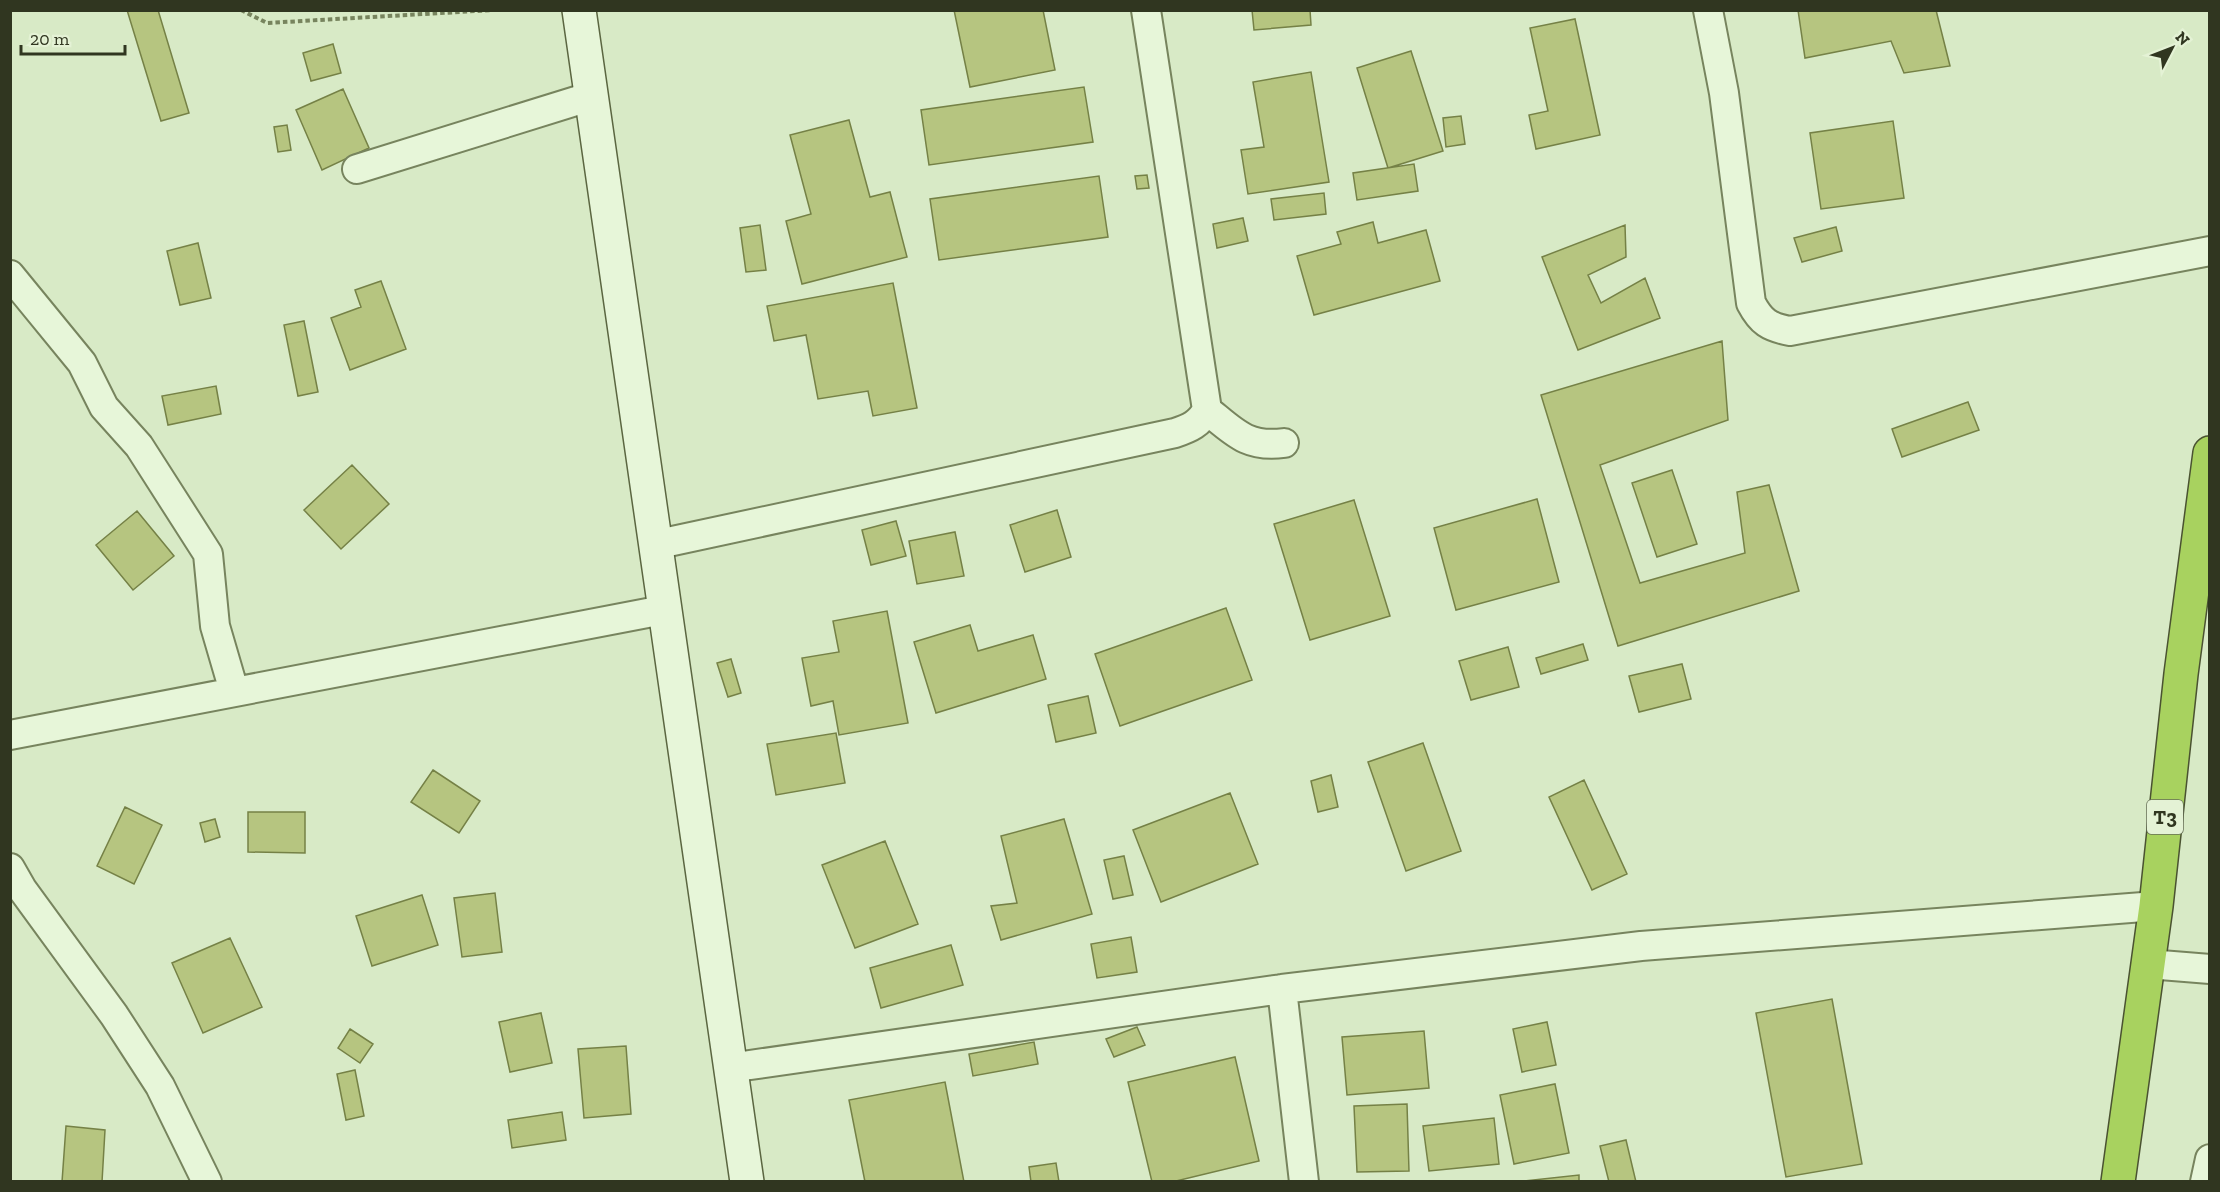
<svg xmlns="http://www.w3.org/2000/svg" width="2220" height="1192" font-family="'Zilla Slab',serif">
  <rect width="100%" height="100%" fill="#d8eac6"/>
  <path fill="#b6c580" stroke="#758146" stroke-width="1.5" d="M127 10H158L189 113 161 121Z
    M954 10H1043L1055 70 970 87Z
    M1252 10H1310L1311 25 1254 30Z
    M1798 10H1936L1950 66 1904 73 1891 41 1805 58Z
    M1575 19 1600 135 1536 149 1529 115 1548 111 1530 28Z
    M333 44 341 73 311 81 303 53Z
    M1411 51 1443 151 1388 168 1357 68Z
    M1311 72 1329 182 1248 194 1241 150 1264 147 1253 82Z
    M1084 87 1093 142 929 165 921 110Z
    M343 89 369 148 322 170 296 110Z
    M1461 116 1465 144 1446 147 1443 118Z
    M849 120 870 197 890 192 907 257 802 284 786 221 811 214 790 135Z
    M1893 121 1904 198 1821 209 1810 133Z
    M287 125 291 150 278 152 274 127Z
    M1414 164 1418 191 1357 200 1353 173Z
    M1147 175 1149 188 1137 189 1135 176Z
    M1099 176 1108 237 939 260 930 199Z
    M1324 193 1326 214 1274 220 1271 199Z
    M1243 218 1248 241 1217 248 1213 224Z
    M1373 222 1378 243 1426 230 1440 281 1314 315 1297 256 1341 244 1337 232Z
    M760 225 766 270 746 272 740 228Z
    M1625 225 1626 257 1588 275 1601 303 1645 278 1660 318 1578 350 1542 257Z
    M1836 227 1842 251 1802 262 1794 238Z
    M198 243 211 298 180 305 167 251Z
    M381 281 406 349 350 370 331 318 361 307 355 290Z
    M893 283 917 408 873 416 868 391 818 399 806 335 774 341 767 306Z
    M304 321 318 392 298 396 284 325Z
    M1722 341 1728 420 1600 465 1640 583 1745 553 1737 492 1769 485 1799 591 1618 646 1541 395Z
    M216 386 221 414 168 425 162 396Z
    M1968 402 1979 430 1902 457 1892 429Z
    M352 465 389 504 341 549 304 510Z
    M1672 470 1697 544 1657 557 1632 483Z
    M1537 499 1559 582 1456 610 1434 528Z
    M1354 500 1390 616 1310 640 1274 524Z
    M1057 510 1071 557 1025 572 1010 525Z
    M137 511 174 556 133 590 96 545Z
    M896 521 906 556 871 565 862 530Z
    M955 532 964 576 917 584 909 541Z
    M1226 608 1252 680 1120 726 1095 654Z
    M887 611 908 723 839 735 833 701 811 706 802 658 839 652 833 621Z
    M970 625 978 651 1033 635 1046 679 936 713 914 642Z
    M1583 644 1588 660 1541 674 1536 658Z
    M1508 647 1519 687 1471 700 1459 661Z
    M731 659 741 693 728 697 717 663Z
    M1682 664 1691 699 1639 712 1629 676Z
    M1088 696 1096 733 1056 742 1048 705Z
    M836 733 845 783 776 795 767 744Z
    M1423 743 1461 851 1406 871 1368 762Z
    M433 770 480 801 459 833 411 802Z
    M1331 775 1338 807 1318 812 1311 781Z
    M1584 780 1627 874 1592 890 1549 797Z
    M1230 793 1258 864 1161 902 1133 830Z
    M125 807 162 825 134 884 97 866Z
    M248 812H305V853L248 852Z
    M215 819 220 837 205 842 200 823Z
    M1064 819 1092 914 1001 940 991 906 1017 903 1001 836Z
    M885 841 918 924 855 948 822 865Z
    M1124 856 1133 895 1113 899 1104 860Z
    M495 893 502 952 462 957 454 898Z
    M422 895 438 945 372 966 356 916Z
    M1131 937 1137 972 1097 978 1091 944Z
    M230 938 262 1007 203 1033 172 963Z
    M951 945 963 985 881 1008 870 968Z
    M1832 999 1862 1164 1786 1177 1756 1013Z
    M541 1013 552 1063 510 1072 499 1022Z
    M1547 1022 1556 1065 1522 1072 1513 1029Z
    M1137 1027 1145 1045 1114 1057 1106 1039Z
    M350 1029 373 1044 360 1063 338 1048Z
    M1424 1031 1429 1088 1347 1095 1342 1037Z
    M1034 1042 1038 1064 973 1076 969 1054Z
    M626 1046 631 1114 584 1118 578 1049Z
    M1235 1057 1259 1161 1172 1182H1152L1128 1082Z
    M355 1070 364 1116 346 1120 337 1074Z
    M945 1082 964 1182H865L849 1100Z
    M1555 1084 1569 1153 1514 1164 1500 1095Z
    M1407 1104 1409 1171 1357 1172 1354 1106Z
    M562 1112 566 1140 512 1148 508 1120Z
    M1494 1118 1499 1164 1429 1171 1423 1126Z
    M66 1126 105 1130 102 1182H62Z
    M1626 1140 1636 1182H1609L1600 1146Z
    M1056 1163 1059 1182H1031L1029 1167Z
    M1579 1175V1182H1515Z"/>
  <g fill="none" stroke-linecap="round" stroke-linejoin="round">
    <defs>
      <path id="street" d="M1708 10 1724 93 1751 303C1761 322 1769 327 1790 331L2210 251
        M357 169 592 96
        M10 275 82 363 104 407 139 446 208 554 215 626 234 691
        M1207 410C1234 432 1247 448 1284 443
        M654 545 1175 433C1190 428 1199 424 1207 410L1146 10
        M10 735 663 610
        M10 868 22 889 114 1015 160 1086 207 1182
        M2148 964 2210 969
        M1282 989 1304 1182
        M729 1068 1282 989 1641 946 2156 906
        M2205 1182 2210 1159"/>
      <path id="secondary" d="M579 10 747 1182"/>
      <path id="highway" d="M2118 1182 2156 906 2181 674 2210 453"/>
    </defs>
    <use href="#street" stroke="#77845e" stroke-width="32"/>
    <use href="#secondary" stroke="#5b6641" stroke-width="36"/>
    <use href="#highway" stroke="#4a5231" stroke-width="36"/>
    <path stroke="#77845e" stroke-width="4" stroke-dasharray="4.5 3" stroke-linecap="butt" d="M241 10 267 23 494 10"/>
    <use href="#street" stroke="#e7f6d9" stroke-width="28"/>
    <use href="#secondary" stroke="#e7f6d9" stroke-width="33"/>
    <use href="#highway" stroke="#a8d25f" stroke-width="33"/>
  </g>
  <g text-anchor="middle" stroke-width="6" stroke-linejoin="round" paint-order="stroke">
    <rect fill="#e4f2d5" stroke="#666e56" stroke-width="1.5" x="2147" y="800" width="36" height="34" rx="4.5"/>
    <g font-size="20" font-weight="bold" fill="#303620">
      <text x="2165" y="824">T3</text>
    </g>
  </g>
  <rect width="2220" height="1192" fill="none" stroke="#303620" stroke-width="24"/>
  <g transform="translate(2172 48) rotate(48)" stroke="#e4f2d5" stroke-width="4.5" paint-order="stroke">
  <path d="M0-4.5L10 22L0 15L-10 22Z" fill="#303620"/>
  <text y="-9" font-size="16" font-weight="bold" text-anchor="middle" fill="#303620">N</text>
  </g>
  <path d="M21 45v9h104v-9" fill="none" stroke="#303620" stroke-width="3"/>
  <text x="30" y="45" font-size="18" fill="#303620" stroke="#e4f2d5" stroke-width="4.5" paint-order="stroke">20 m</text>
</svg>
